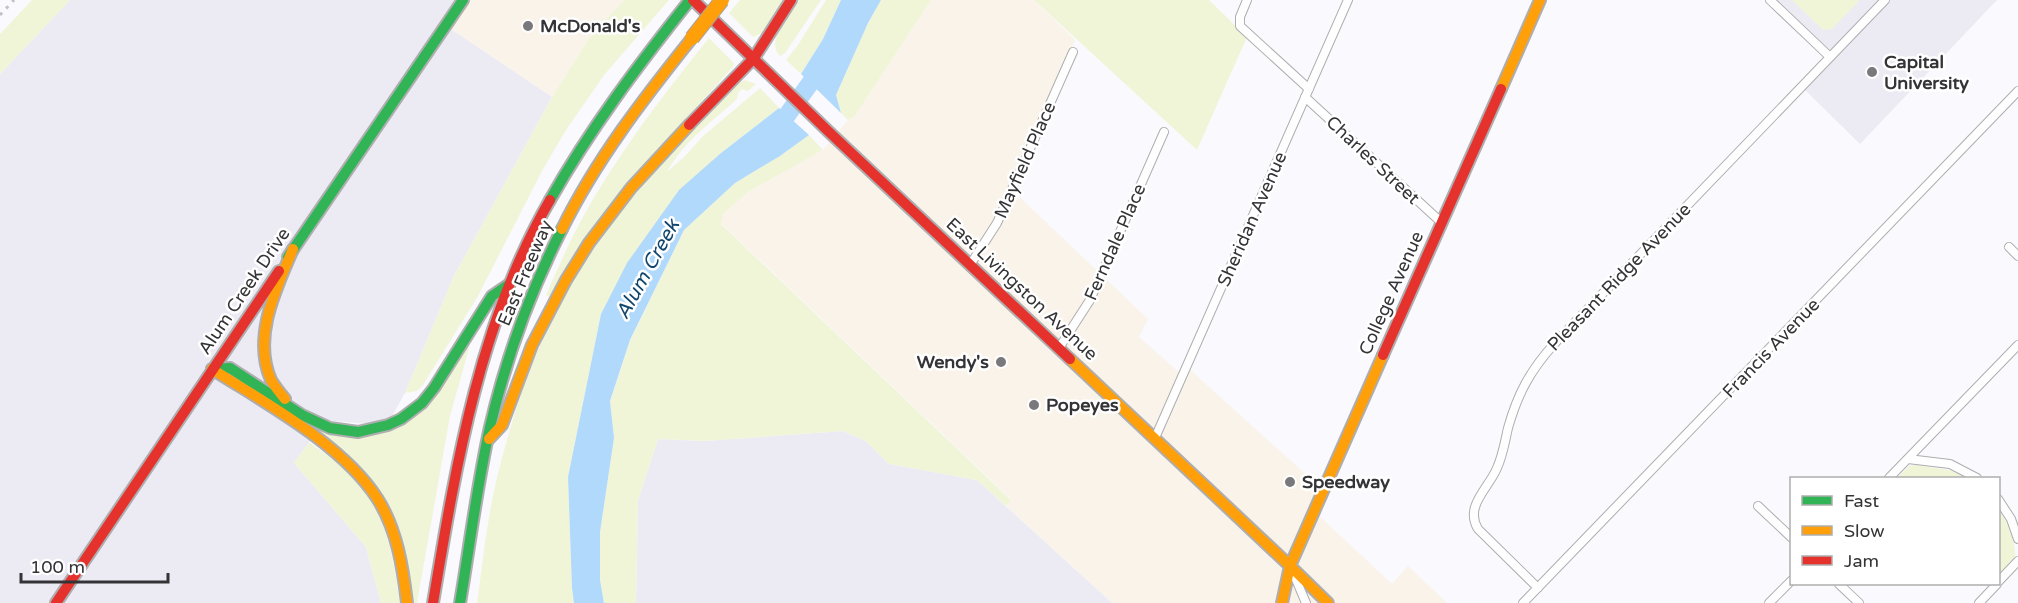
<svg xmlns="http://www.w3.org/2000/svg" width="2018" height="603" font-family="'Varela Round',sans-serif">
  <rect width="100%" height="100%" fill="#faf9fd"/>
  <path fill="#f9f3e9" d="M464 0H624L590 37 552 97 446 26Z
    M931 0H1034L1075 40 1013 191 1148 319 1139 337 1182 375 1186 366 1324 491 1316 513 1392 584 1408 566 1447 603H1112L1006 506 1011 499 721 223 723 214 748 192 823 150 848 120 854 117Z"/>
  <path fill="#ecebf4" d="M70 0H464L446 26 552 97 453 278 405 393 391 418 366 424 326 420 294 463 366 547 381 603H0V74Z
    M1770 0H1997L1860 144 1802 87 1830 58Z
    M843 431 866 441 889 464 977 480 1112 603H636L638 500 658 439 704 441Z"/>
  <path fill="#f1f5d8" d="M32 0H70L0 74V34Z
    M624 0H669L605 74 566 130 542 171 478 296 423 385 417 391 405 393 453 278 552 97 590 37Z
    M740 0H784L762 33 753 37 729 13Z
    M798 0H821L785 53 780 56C765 40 789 14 798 0Z
    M826 0H841L823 39 801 74 786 60 798 45Z
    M881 0H931L854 117 848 120 841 113 836 95 868 23Z
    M1034 0H1209L1247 37 1197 150Z
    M1792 0H1859V1L1832 29 1823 30Z
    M709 38 734 63 733 67 641 168 549 297 546 295C560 263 574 231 592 201 626 143 667 90 709 38Z
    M745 80 756 84 748 91 742 89 738 93 737 99C712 122 684 141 667 172L685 156 702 137 760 88 779 108 721 153 601 314 568 477 572 588 574 603H477C483 561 487 518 497 478 517 394 548 311 598 241 637 187 685 140 730 91L740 82Z
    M809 135 823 150 748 192 723 214 721 224 1011 500 1006 506 977 480 889 464 866 441 843 431 704 441 658 439 638 500 636 603H604L600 580V532L614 438 610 401 630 341 684 230 735 183 780 156Z
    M470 345 450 416 417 603H412L394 521 317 432 319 429 390 430Z
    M309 442C323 453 345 465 356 479 386 513 394 559 400 603H381L366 547 294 463Z
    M1915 465 1949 470 1967 478H1897L1909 466Z
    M1998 508C2007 522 2016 539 2015 557L1999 574Z"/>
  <path fill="#b1d9fc" d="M841 0H881L868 23 836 95 841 113 801 74 823 39Z
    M779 108 809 135 780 156 735 183 684 230 630 340 610 401 614 438 600 532V580L604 603H574L572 588 568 477 601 314 627 263 679 190 721 153Z"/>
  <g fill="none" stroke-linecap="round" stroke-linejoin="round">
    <path stroke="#b1d9fc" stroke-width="18" d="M771 132 785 118 824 64"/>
    <defs>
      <path id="street" d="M1247 0 1240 17V26L1309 89
        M1770 0 1830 57
        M1305 97 1442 223
        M2009 247 2018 256
        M970 265 997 223 1073 52
        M1059 348 1090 300 1164 132
        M1155 438 1348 0
        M1908 459 1950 464 1977 478
        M1889 478 2018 345
        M1998 499 2011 519 2018 539
        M1758 506 1792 538
        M1292 570 1306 603
        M1998 582 2018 561
        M1839 584 1859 603
        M1538 588 1478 529C1464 506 1489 488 1497 468 1503 455 1505 441 1508 428 1518 393 1530 371 1554 344L1885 0
        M1523 603 2018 91
        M1769 603 1792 580
        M1979 603 1997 584"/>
      <path id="fast" d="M550 200C590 129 639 64 690 0
        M288 257 463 0
        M212 369 230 368 302 415 330 428 358 432 388 425 401 419 422 403 434 388 492 296 508 285
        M460 603C470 544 477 485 490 427 506 358 530 292 562 229"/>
      <path id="slow" d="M1501 89 1540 0
        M562 229C596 160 644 98 692 38
        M1070 359 1290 566 1282 603
        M212 369C265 403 342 444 377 498 397 529 403 568 407 603
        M285 399C280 393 275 387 271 380 252 337 276 289 293 249
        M489 439 502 425 532 345 566 280 589 243 631 188 689 125
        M1328 603 1290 566 1383 355"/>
      <path id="jam" d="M693 0 828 131 1070 359
        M689 125 754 58 791 0
        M1383 355 1501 89
        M56 603 279 271
        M433 603C456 465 479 323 550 200"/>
    </defs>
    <use href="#street" stroke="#aeadaf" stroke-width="10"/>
    <use href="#fast" stroke="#aeadaf" stroke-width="14"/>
    <use href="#slow" stroke="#aeadaf" stroke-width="14"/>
    <use href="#jam" stroke="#aeadaf" stroke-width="14"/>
    <use href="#street" stroke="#fefeff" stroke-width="8"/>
    <use href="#fast" stroke="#30b455" stroke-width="10"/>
    <use href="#slow" stroke="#ff9f0a" stroke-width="10"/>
    <use href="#jam" stroke="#e5322d" stroke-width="10"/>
    <path stroke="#c1c1c2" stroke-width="3" stroke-dasharray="3 6" stroke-linecap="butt" d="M0 15 14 0"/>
    <defs>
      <path id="slow-bridge" d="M692 38 722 0"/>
    </defs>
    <use href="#slow-bridge" stroke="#aba298" stroke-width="16" stroke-linecap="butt"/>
    <use href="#slow-bridge" stroke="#ff9f0a" stroke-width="14"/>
  </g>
  <g fill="#79797c" stroke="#fff" stroke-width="2">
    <circle cx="528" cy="26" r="6"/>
    <circle cx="1872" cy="72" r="6"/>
    <circle cx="1001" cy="362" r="6"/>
    <circle cx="1034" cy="405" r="6"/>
    <circle cx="1290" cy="482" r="6"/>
  </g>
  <g text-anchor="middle" stroke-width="5" stroke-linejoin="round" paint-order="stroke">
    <g font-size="18" font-weight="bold" fill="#343436" stroke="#fff" text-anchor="start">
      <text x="540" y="32">McDonald's</text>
      <text x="1884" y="68">Capital<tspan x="1884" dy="21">University</tspan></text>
      <text x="989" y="368" text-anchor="end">Wendy's</text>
      <text x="1046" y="411">Popeyes</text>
      <text x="1302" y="488">Speedway</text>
    </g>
    <g font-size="18" fill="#343436" stroke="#fff">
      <text transform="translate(1025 160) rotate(-66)" y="6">Mayfield Place</text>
      <text transform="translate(1373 160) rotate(43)" y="6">Charles Street</text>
      <text transform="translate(1252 219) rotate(-66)" y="6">Sheridan Avenue</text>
      <text transform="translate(1115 242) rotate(-66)" y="6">Ferndale Place</text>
      <text transform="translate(525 273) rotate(-67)" y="6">East Freeway</text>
      <text transform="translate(1619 277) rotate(-46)" y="6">Pleasant Ridge Avenue</text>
      <text transform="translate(1022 289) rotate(43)" y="6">East Livingston Avenue</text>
      <text transform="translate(244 291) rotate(-56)" y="6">Alum Creek Drive</text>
      <text transform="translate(1391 293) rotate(-66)" y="6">College Avenue</text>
      <text transform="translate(1771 348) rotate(-46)" y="6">Francis Avenue</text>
    </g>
    <g font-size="20" font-style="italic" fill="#10466e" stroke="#fff">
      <text transform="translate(647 269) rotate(-61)" y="7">Alum Creek</text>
    </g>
  </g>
  <rect x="1790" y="477" width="210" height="108" fill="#ffffff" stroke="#aeaeaf" stroke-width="1.5"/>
  <rect x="1802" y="496" width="30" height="9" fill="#30b455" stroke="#aeaeaf" stroke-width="1.5"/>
  <text x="1844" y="507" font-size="18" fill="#343436">Fast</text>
  <rect x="1802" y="526" width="30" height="9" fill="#ff9f0a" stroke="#aeaeaf" stroke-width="1.5"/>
  <text x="1844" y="537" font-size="18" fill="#343436">Slow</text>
  <rect x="1802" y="556" width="30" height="9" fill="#e5322d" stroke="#aeaeaf" stroke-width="1.5"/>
  <text x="1844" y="567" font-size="18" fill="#343436">Jam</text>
  <path d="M21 573v9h147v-9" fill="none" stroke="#343436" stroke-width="3"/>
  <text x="30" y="573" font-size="18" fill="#343436" stroke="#ffffff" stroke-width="4.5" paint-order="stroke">100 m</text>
</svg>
